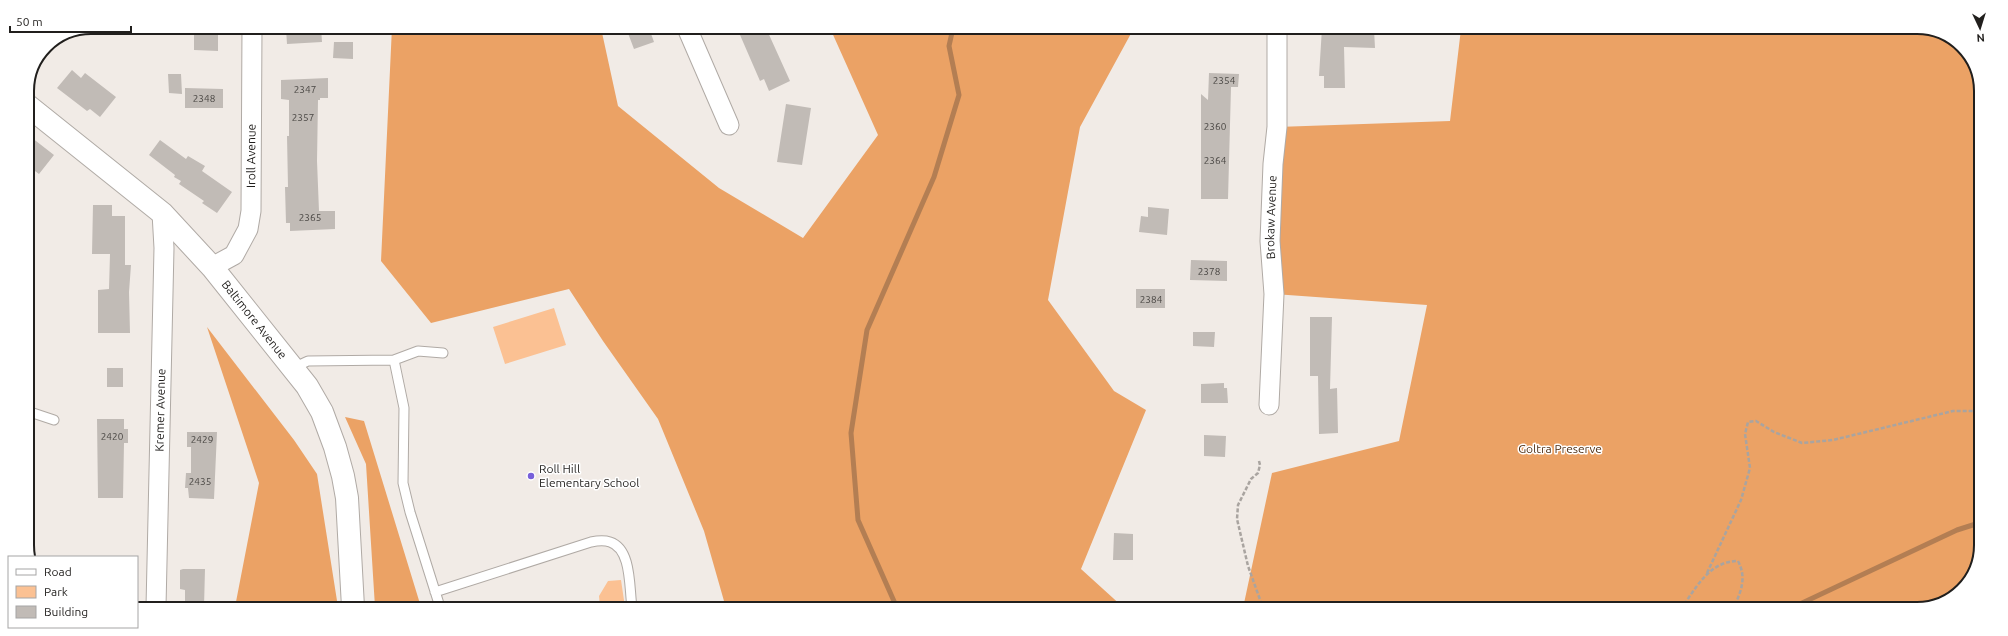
<svg xmlns="http://www.w3.org/2000/svg" width="2008" height="636" font-family="Ubuntu,sans-serif">
  <rect width="100%" height="100%" fill="#f1ebe6"/>
  <path fill="#fbc193" d="M554 308 566 345 505 364 493 327Z
    M621 580 625 607H600L599 596 608 581Z"/>
  <path fill="#eba265" d="M392 27 601 28 618 106 719 188 803 238 878 135 830 28H1134L1080 127 1048 300 1114 391 1146 410 1081 569 1124 608H726L704 531 658 419 603 341 569 289 431 323 381 261Z
    M1461 29H1934L1968 52 1981 86 1979 562 1956 596 1917 609 1243 608 1272 473 1399 441 1427 305 1274 294 1277 127 1450 121Z
    M207 327 294 440 317 474 338 607H235L259 483Z
    M345 417 364 421 421 607H375L366 464Z"/>
  <g fill="none" stroke-linecap="round" stroke-linejoin="round">
    <path stroke="#b37e53" stroke-width="5" d="M897 608 858 520 851 433 867 330 934 177 959 95 949 46 953 28
      M1794 609 1800 604 1957 530 1979 523"/>
  </g>
  <path fill="#c1bbb6" d="M194 27H218V51L194 50Z
    M315 27H321L322 42 287 44 286 29Z
    M626 28H649L654 42 634 49Z
    M737 28H766L790 81 769 91 764 79 760 81Z
    M1322 28 1374 29 1375 48 1344 47 1345 88H1324V76H1319Z
    M334 42H353V59L333 58Z
    M72 70 81 78 85 73 116 97 100 117 90 109 87 111 57 88Z
    M1209 73 1239 74 1238 87H1231L1228 199H1201V94L1208 100Z
    M168 74H181L182 94 169 93Z
    M328 78V98H320V100H318L317 161 319 211H335V229L290 231V223H286L285 187H288L287 136H289V100L281 99V80Z
    M185 88 223 89V108H185Z
    M786 104 811 108 802 165 777 162Z
    M27 134 54 155 39 174 27 165Z
    M160 140 186 159 188 156 205 166 202 171 232 192 217 213 202 203 204 201 179 184 181 181 174 177 175 175 149 155Z
    M93 205H112V216H125V265H131L129 292 130 333H98V290L109 289 110 254H92Z
    M1148 207 1169 209 1167 235 1139 232 1141 216 1148 217Z
    M1191 260 1227 261V281L1190 280Z
    M1136 289H1165V308H1136Z
    M1310 317H1332L1330 389 1337 388 1338 433 1319 434 1318 376H1310Z
    M1193 332H1215L1214 347 1193 346Z
    M107 368H123V387H107Z
    M1224 383V388H1227L1228 403H1201V384Z
    M97 419H124V429H128V443H124L123 498H98Z
    M187 432H217L214 499 189 498 188 488H185L186 473H191V447H187Z
    M1204 435 1226 436 1225 457 1204 456Z
    M1114 533 1133 534V560H1113Z
    M183 569H205L204 607 185 606V590L180 589V570Z"/>
  <g fill="none" stroke-linecap="round" stroke-linejoin="round">
    <defs>
      <path id="service" d="M394 360 418 351 443 353
        M293 368 308 361 394 360 404 408 403 483 410 512 440 607
        M27 411 54 420
        M435 592 591 542C596 541 604 540 610 542 632 549 629 588 632 607"/>
      <g id="minor">
        <path d="M687 28 729 125"/>
        <path id="s1" d="M212 267 234 255 248 229 251 211 252 27"/>
        <path id="s2" d="M1269 405 1274 294 1270 241 1273 164 1277 127V28"/>
        <path id="s3" d="M156 607 164 248 162 213"/>
      </g>
      <g id="tertiary">
        <path id="s4" d="M27 105 162 213 212 267 307 386 322 412 335 447 343 476 347 498 353 607"/>
      </g>
    </defs>
    <use href="#service" stroke="#b0aaa5" stroke-width="11"/>
    <use href="#minor" stroke="#b0aaa5" stroke-width="21"/>
    <use href="#tertiary" stroke="#b0aaa5" stroke-width="24"/>
    <path stroke="#a9a4a0" stroke-width="2.5" stroke-dasharray="4 2" stroke-linecap="butt" d="M1259 461 1260 465 1258 473 1251 479 1238 505 1237 519 1248 566 1263 608
      M1707 573 1741 500 1750 468 1745 434 1748 422 1756 421 1774 432 1802 443 1833 440 1953 411H1979
      M1681 609C1696 588 1709 561 1738 561 1747 578 1741 592 1733 609"/>
    <use href="#service" stroke="#fff" stroke-width="9"/>
    <use href="#minor" stroke="#fff" stroke-width="19"/>
    <use href="#tertiary" stroke="#fff" stroke-width="22"/>
  </g>
  <circle fill="#7760da" stroke="#fff" stroke-width="1.5" cx="531" cy="476" r="4"/>
  <g text-anchor="middle" stroke-width="3" stroke-linejoin="round" paint-order="stroke">
    <g font-size="10" fill="#494643">
      <text x="1224" y="84">2354</text>
      <text x="305" y="93">2347</text>
      <text x="204" y="102">2348</text>
      <text x="303" y="121">2357</text>
      <text x="1215" y="130">2360</text>
      <text x="1215" y="164">2364</text>
      <text x="310" y="221">2365</text>
      <text x="1209" y="275">2378</text>
      <text x="1151" y="303">2384</text>
      <text x="112" y="440">2420</text>
      <text x="202" y="443">2429</text>
      <text x="200" y="485">2435</text>
    </g>
    <g font-size="12" fill="#211f1d" stroke="#fff">
      <text dy="4" stroke="none"><textPath href="#s1" startOffset="128">Iroll Avenue</textPath></text>
      <text dy="4" stroke="none"><textPath href="#s2" startOffset="188">Brokaw Avenue</textPath></text>
      <text dy="4" stroke="none"><textPath href="#s4" startOffset="314">Baltimore Avenue</textPath></text>
      <text dy="4" stroke="none"><textPath href="#s3" startOffset="197">Kremer Avenue</textPath></text>
    </g>
    <g font-size="12" fill="#4f3117" stroke="#fff">
      <text x="1560" y="453">Goltra Preserve</text>
    </g>
    <g font-size="12" fill="#211f1d" stroke="#fff" text-anchor="start">
      <text x="539" y="473">Roll Hill<tspan x="539" dy="14">Elementary School</tspan></text>
    </g>
  </g>
  <path d="M0 0H2008V636H0ZM91 34H1917A57 57 0 0 1 1974 91V545A57 57 0 0 1 1917 602H91A57 57 0 0 1 34 545V91A57 57 0 0 1 91 34Z" fill="#fff" fill-rule="evenodd"/>
  <path fill="none" stroke="#211f1d" stroke-width="2" d="M91 34H1917A57 57 0 0 1 1974 91V545A57 57 0 0 1 1917 602H91A57 57 0 0 1 34 545V91A57 57 0 0 1 91 34Z"/>
  <rect x="8" y="556" width="130" height="72" fill="#ffffff" stroke="#a6a5a5"/>
  <rect x="16" y="569" width="20" height="6" fill="#ffffff" stroke="#a6a5a5"/>
  <text x="44" y="576" font-size="12" fill="#211f1d">Road</text>
  <rect x="16" y="586" width="20" height="12" fill="#fbc193" stroke="#a6a5a5"/>
  <text x="44" y="596" font-size="12" fill="#211f1d">Park</text>
  <rect x="16" y="606" width="20" height="12" fill="#c1bbb6" stroke="#a6a5a5"/>
  <text x="44" y="616" font-size="12" fill="#211f1d">Building</text>
  <g transform="translate(1980 28) rotate(176)" stroke="#ffffff" stroke-width="3" paint-order="stroke">
  <path d="M0-3L7 15L0 10L-7 15Z" fill="#211f1d"/>
  <text y="-6" font-size="11" font-weight="bold" text-anchor="middle" fill="#211f1d">N</text>
  </g>
  <path d="M10 26v6h121v-6" fill="none" stroke="#211f1d" stroke-width="2"/>
  <text x="16" y="26" font-size="12" fill="#211f1d" stroke="#ffffff" stroke-width="3" paint-order="stroke">50 m</text>
</svg>
